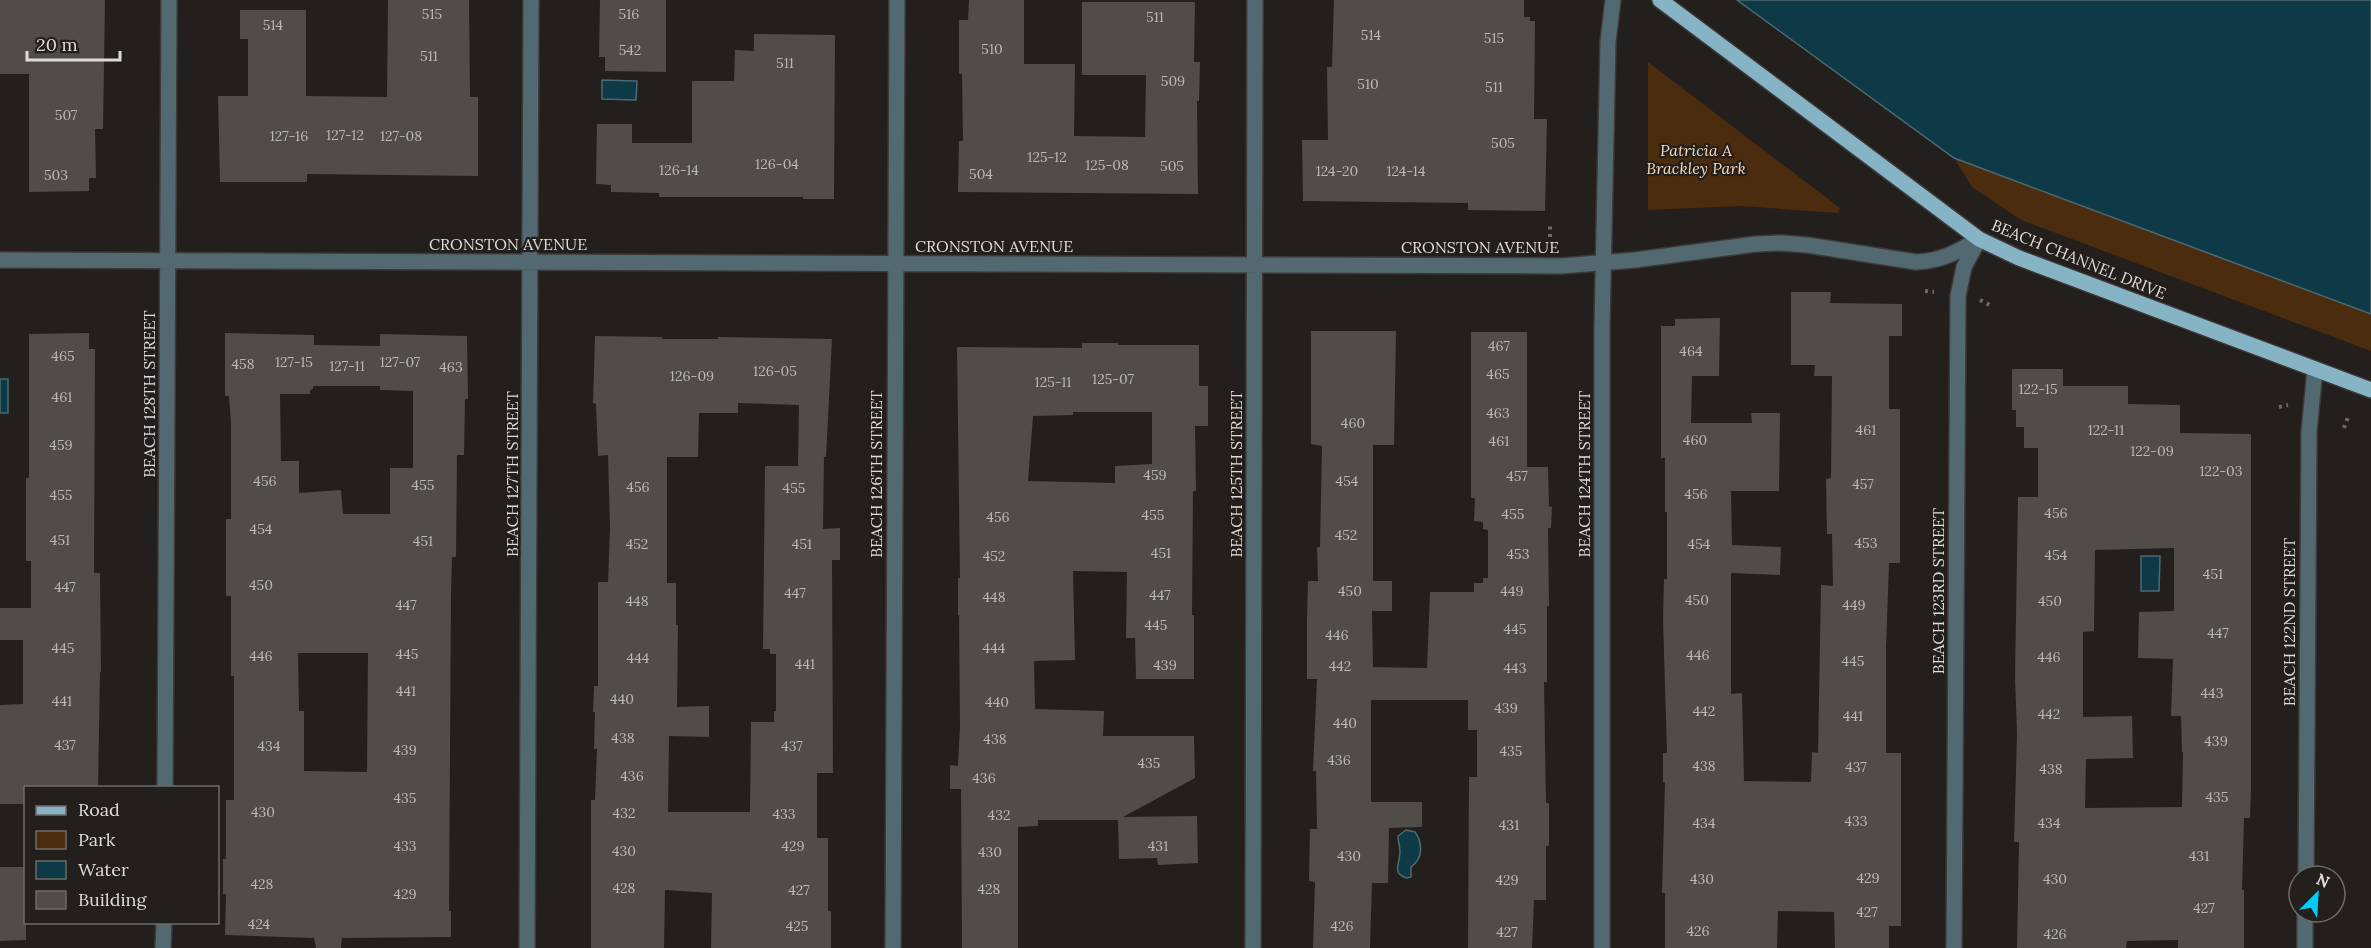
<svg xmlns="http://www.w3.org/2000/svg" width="2371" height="948" font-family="Lora,serif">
  <rect width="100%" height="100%" fill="#231f1c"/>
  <path fill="#4b2c0e" d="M1648 62 1840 208 1838 213 1741 206 1648 210Z
    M1954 158 2371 314V351L2021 220 1972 187Z"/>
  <path fill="#0e3946" stroke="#4c6a72" stroke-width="1.5" d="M1737 0H2371V314L1954 158Z
    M602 80 637 81 636 100 602 99Z
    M0 379H8V413H0Z
    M2141 556H2160L2159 591H2141Z
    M1406 830 1415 832C1423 843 1423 859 1411 867V877L1407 878C1391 873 1400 864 1400 852 1400 845 1398 842 1398 836Z"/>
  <path fill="#504c48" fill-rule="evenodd" d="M0 0H105L103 129H95L96 178H89V191L29 192V74H0Z
    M388 0H469L470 97H478V176L307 174V182H220L218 96H248V39H240V10H306V96L387 97Z
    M600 0H666V72L605 71V57H599Z
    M969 0H1024V64H1075L1074 136 1145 137 1146 75H1082V2H1195L1194 62H1200L1199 101H1197L1198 194 958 192 959 141H963L962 74H959V20H968Z
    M1334 0H1524V17H1530V21H1535L1534 119H1547L1545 211 1468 210V203L1303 201 1302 140H1328L1327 67H1332Z
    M754 34 835 35 834 199H803V197H659V193L611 192V185L596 184 597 124H632V143H692V81H734L735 50 754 51Z
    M1791 292H1831L1830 303 1902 304V336H1889V409H1900V563H1889L1886 648V753H1901V926H1889V948H1835L1834 912 1778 911 1777 948H1665V893H1662L1665 782H1663V753H1667L1663 619 1664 579H1667V512H1665V458H1661V326H1675V319L1720 318 1719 376H1692L1691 423H1752L1751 413H1780L1779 491H1731L1732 545 1781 547 1780 575 1731 573V694L1742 693 1744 781 1811 782 1812 752 1818 753 1821 585 1833 586 1832 534H1827L1826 479 1831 478 1832 376H1814L1815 365H1791Z
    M1311 331H1396L1394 445H1373V581H1392V611H1372L1373 667 1427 668 1430 592H1474V583H1483V578H1488V530L1483 529V522L1474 521 1475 498H1471V332H1527V467H1548L1549 506 1552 507 1551 528H1548L1549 606H1547V682H1544L1546 803H1549V846H1546V900H1534L1532 948H1468L1469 777H1477V730H1468V700H1371V802H1422V827L1389 828 1388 883H1372L1370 948H1313L1315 882 1309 881 1310 829H1317L1316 771H1313L1317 679H1307V618L1308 581H1318L1317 547H1320L1322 446 1311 444Z
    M89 333V349H95L94 573H100L101 672H100L98 788H26V804H0V705L23 704V640H0V608H31V561H26V478H29V334Z
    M225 333 314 335V345L380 346V334L467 336 468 399H465L464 455H457L456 557H452L451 594 449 911H451V937L342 938 341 948H316L314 938 225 935 226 894H223V859H226V800H234V676H231V596H226V519H231V423L229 396H225ZM313 386H380V390L413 391V468H390V514H343L341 490 299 493V461H281L280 394H310V390L313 389ZM298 653H368L367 772 304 771V711H299Z
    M595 336 662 337V339H718V337L832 339 826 457H824L823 529 840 528V560H832L833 773H817V838H828V911H831V948H711L712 893 665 890 664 948H591V800H595L597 749H594L595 712H593L594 686H598V582H608L610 528 608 455 598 456 596 404 593 403ZM738 403 799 405 798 466H765L763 649H770V654H776V711H774V722H751L750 812H668L669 736 709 737V706L677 707 678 625H676V583H667V457H698L699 413H738Z
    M1082 343H1118V345H1199V386H1208V426H1195L1196 491H1193L1192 615H1194V679H1136L1135 638H1126L1127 572 1073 571 1075 660 1034 661 1035 709 1104 711 1103 736H1194L1195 778 1123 817 1197 816 1198 863 1158 865 1157 858 1119 859 1118 820H1038V826L1018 827V948H962L961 789H950V765L958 766 960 726 959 615H958V578H960L957 347 1082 348ZM1073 412H1152V464L1115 466V483L1028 481 1033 416 1073 415Z
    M2012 369H2063V386H2128V404L2180 405V433L2251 434V789L2250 818H2244L2242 890H2244V948H2178V940L2127 941 2126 948H2017L2019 842H2014L2017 734 2015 677 2018 497H2038V448H2024V427H2016V410H2012ZM2174 548V611L2139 612 2138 658 2173 659 2171 716H2181L2182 752H2183L2182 807 2085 808 2086 759 2133 758 2132 716 2083 717V632L2094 631 2095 550Z
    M0 867H26V940L0 941Z"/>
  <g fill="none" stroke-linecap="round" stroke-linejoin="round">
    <defs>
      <path id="minor" d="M0 260 1561 266 1635 260 1756 244 1782 243 1807 245 1916 262C1941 261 1958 252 1979 239
        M165 788 169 0
        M2306 876 2309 432 2315 369
        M163 948 164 922
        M527 948 531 0
        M893 948 897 0
        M1253 948 1255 0
        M1602 948V327L1608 41 1613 0
        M1954 948 1958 296 1964 267 1978 241
        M2305 948V912"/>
      <path id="major" d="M1660 0 1979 239 2019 258 2371 390"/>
    </defs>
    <use href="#minor" stroke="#3d3937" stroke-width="18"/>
    <use href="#major" stroke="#3d3937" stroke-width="18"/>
    <path stroke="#6c6866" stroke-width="4" stroke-dasharray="3 4.5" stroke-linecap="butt" d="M1550 237V226
      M1925 291 1934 292
      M1980 300 1990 305
      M2279 407 2288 405
      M2344 428 2348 417"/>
    <use href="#minor" stroke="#536971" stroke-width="15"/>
    <use href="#major" stroke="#86b4c4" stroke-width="15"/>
  </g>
  <g text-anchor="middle" stroke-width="4.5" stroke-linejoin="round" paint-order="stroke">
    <g font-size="14" fill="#bab8b6">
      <text x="432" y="19">515</text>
      <text x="629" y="19">516</text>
      <text x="1155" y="22">511</text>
      <text x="273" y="30">514</text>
      <text x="1371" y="40">514</text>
      <text x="1494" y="43">515</text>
      <text x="992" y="54">510</text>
      <text x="630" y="55">542</text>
      <text x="429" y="61">511</text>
      <text x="785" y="68">511</text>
      <text x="1173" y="86">509</text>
      <text x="1368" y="89">510</text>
      <text x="1494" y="92">511</text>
      <text x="66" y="120">507</text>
      <text x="345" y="140">127-12</text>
      <text x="289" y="141">127-16</text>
      <text x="401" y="141">127-08</text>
      <text x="1503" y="148">505</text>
      <text x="1047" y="162">125-12</text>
      <text x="777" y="169">126-04</text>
      <text x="1107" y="170">125-08</text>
      <text x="1172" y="171">505</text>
      <text x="679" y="175">126-14</text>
      <text x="1337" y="176">124-20</text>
      <text x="1406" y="176">124-14</text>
      <text x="981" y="179">504</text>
      <text x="56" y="180">503</text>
      <text x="1499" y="351">467</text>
      <text x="1691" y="356">464</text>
      <text x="63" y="361">465</text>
      <text x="294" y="367">127-15</text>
      <text x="400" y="367">127-07</text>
      <text x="243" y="369">458</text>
      <text x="347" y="371">127-11</text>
      <text x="451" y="372">463</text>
      <text x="775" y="376">126-05</text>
      <text x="1498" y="379">465</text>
      <text x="692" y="381">126-09</text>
      <text x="1113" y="384">125-07</text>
      <text x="1053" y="387">125-11</text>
      <text x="2038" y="394">122-15</text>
      <text x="62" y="402">461</text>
      <text x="1498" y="418">463</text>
      <text x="1353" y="428">460</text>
      <text x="1866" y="435">461</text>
      <text x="2106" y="435">122-11</text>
      <text x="1695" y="445">460</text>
      <text x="1499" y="446">461</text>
      <text x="61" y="450">459</text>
      <text x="2152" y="456">122-09</text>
      <text x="2221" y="476">122-03</text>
      <text x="1155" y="480">459</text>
      <text x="1517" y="481">457</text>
      <text x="265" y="486">456</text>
      <text x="1347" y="486">454</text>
      <text x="1863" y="489">457</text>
      <text x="423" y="490">455</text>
      <text x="638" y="492">456</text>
      <text x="794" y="493">455</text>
      <text x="1696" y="499">456</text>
      <text x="61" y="500">455</text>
      <text x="2056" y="518">456</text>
      <text x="1513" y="519">455</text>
      <text x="1153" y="520">455</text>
      <text x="998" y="522">456</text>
      <text x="261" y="534">454</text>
      <text x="1346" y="540">452</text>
      <text x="60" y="545">451</text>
      <text x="423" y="546">451</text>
      <text x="1866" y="548">453</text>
      <text x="637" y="549">452</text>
      <text x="802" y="549">451</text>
      <text x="1699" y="549">454</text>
      <text x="1161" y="558">451</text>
      <text x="1518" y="559">453</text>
      <text x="2056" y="560">454</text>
      <text x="994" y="561">452</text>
      <text x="2213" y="579">451</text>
      <text x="261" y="590">450</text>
      <text x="65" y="592">447</text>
      <text x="1350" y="596">450</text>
      <text x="1512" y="596">449</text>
      <text x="795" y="598">447</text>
      <text x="1160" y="600">447</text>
      <text x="994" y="602">448</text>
      <text x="1697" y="605">450</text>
      <text x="637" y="606">448</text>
      <text x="2050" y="606">450</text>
      <text x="406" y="610">447</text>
      <text x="1854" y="610">449</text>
      <text x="1156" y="630">445</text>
      <text x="1515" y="634">445</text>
      <text x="2218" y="638">447</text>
      <text x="1337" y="640">446</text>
      <text x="63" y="653">445</text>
      <text x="994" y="653">444</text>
      <text x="407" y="659">445</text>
      <text x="1698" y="660">446</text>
      <text x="261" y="661">446</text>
      <text x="2049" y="662">446</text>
      <text x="638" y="663">444</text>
      <text x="1853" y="666">445</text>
      <text x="805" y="669">441</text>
      <text x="1165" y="670">439</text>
      <text x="1340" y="671">442</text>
      <text x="1515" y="673">443</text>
      <text x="406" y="696">441</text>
      <text x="2212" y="698">443</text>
      <text x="622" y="704">440</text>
      <text x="62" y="706">441</text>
      <text x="997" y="707">440</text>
      <text x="1506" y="713">439</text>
      <text x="1704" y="716">442</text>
      <text x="2049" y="719">442</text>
      <text x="1853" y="721">441</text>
      <text x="1345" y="728">440</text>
      <text x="623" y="743">438</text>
      <text x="995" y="744">438</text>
      <text x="2216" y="746">439</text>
      <text x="65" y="750">437</text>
      <text x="269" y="751">434</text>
      <text x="792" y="751">437</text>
      <text x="405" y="755">439</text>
      <text x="1511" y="756">435</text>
      <text x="1339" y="765">436</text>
      <text x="1149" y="768">435</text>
      <text x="1704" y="771">438</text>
      <text x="1856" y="772">437</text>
      <text x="2051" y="774">438</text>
      <text x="632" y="781">436</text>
      <text x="984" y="783">436</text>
      <text x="2217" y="802">435</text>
      <text x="405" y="803">435</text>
      <text x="263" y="817">430</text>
      <text x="624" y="818">432</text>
      <text x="784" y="819">433</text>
      <text x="999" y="820">432</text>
      <text x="1856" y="826">433</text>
      <text x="1704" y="828">434</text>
      <text x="2049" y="828">434</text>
      <text x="1509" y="830">431</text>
      <text x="405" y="851">433</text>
      <text x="793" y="851">429</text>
      <text x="1158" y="851">431</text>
      <text x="624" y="856">430</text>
      <text x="990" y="857">430</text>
      <text x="1349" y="861">430</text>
      <text x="2199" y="861">431</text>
      <text x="1868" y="883">429</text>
      <text x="1702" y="884">430</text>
      <text x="2055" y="884">430</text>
      <text x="1507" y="885">429</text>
      <text x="262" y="889">428</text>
      <text x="624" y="893">428</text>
      <text x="989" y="894">428</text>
      <text x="799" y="895">427</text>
      <text x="405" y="899">429</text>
      <text x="2204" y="913">427</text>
      <text x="1867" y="917">427</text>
      <text x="259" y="929">424</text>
      <text x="797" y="931">425</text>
      <text x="1342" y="931">426</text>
      <text x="1698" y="936">426</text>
      <text x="1507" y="937">427</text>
      <text x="2055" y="939">426</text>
    </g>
    <g font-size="16" font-style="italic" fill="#fcd8bb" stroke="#231f1c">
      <text x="1696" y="156">Patricia A<tspan x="1696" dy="18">Brackley Park</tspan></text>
    </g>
    <g font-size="16" fill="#dedcda" stroke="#231f1c">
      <text x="508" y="250">CRONSTON AVENUE</text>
      <text x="994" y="252">CRONSTON AVENUE</text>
      <text x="1480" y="253">CRONSTON AVENUE</text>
      <text transform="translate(2079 259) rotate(22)" y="6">BEACH CHANNEL DRIVE</text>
      <text transform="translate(149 394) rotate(-90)" y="6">BEACH 128TH STREET</text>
      <text transform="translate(512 474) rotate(-90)" y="6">BEACH 127TH STREET</text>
      <text transform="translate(876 474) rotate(-90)" y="6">BEACH 126TH STREET</text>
      <text transform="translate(1236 474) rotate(-90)" y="6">BEACH 125TH STREET</text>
      <text transform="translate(1584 474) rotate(-90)" y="6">BEACH 124TH STREET</text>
      <text transform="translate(1938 591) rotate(-90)" y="6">BEACH 123RD STREET</text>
      <text transform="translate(2289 622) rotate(-90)" y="6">BEACH 122ND STREET</text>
    </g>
  </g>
  <rect x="24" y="786" width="195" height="138" fill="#231f1c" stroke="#6e6b68" stroke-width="1.5"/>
  <rect x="36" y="806" width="30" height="9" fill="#86b4c4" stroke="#6e6b68" stroke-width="1.5"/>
  <text x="78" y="816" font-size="18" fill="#dedcda">Road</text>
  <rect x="36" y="831" width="30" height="18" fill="#4b2c0e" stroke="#6e6b68" stroke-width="1.5"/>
  <text x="78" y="846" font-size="18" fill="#dedcda">Park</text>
  <rect x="36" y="861" width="30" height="18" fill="#0e3946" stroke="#6e6b68" stroke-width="1.5"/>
  <text x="78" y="876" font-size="18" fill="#dedcda">Water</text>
  <rect x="36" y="891" width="30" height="18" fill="#504c48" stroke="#6e6b68" stroke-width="1.5"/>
  <text x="78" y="906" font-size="18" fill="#dedcda">Building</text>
  <g transform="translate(2317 894) rotate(24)"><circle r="28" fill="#231f1c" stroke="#6e6b68" stroke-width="1.5"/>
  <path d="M0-4.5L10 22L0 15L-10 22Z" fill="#00cbf9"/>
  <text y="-9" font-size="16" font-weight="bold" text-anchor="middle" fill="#dedcda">N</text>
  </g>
  <path d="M27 51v9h93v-9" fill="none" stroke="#dedcda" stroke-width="3"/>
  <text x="36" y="51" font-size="18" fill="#dedcda" stroke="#231f1c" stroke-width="4.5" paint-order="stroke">20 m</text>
</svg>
